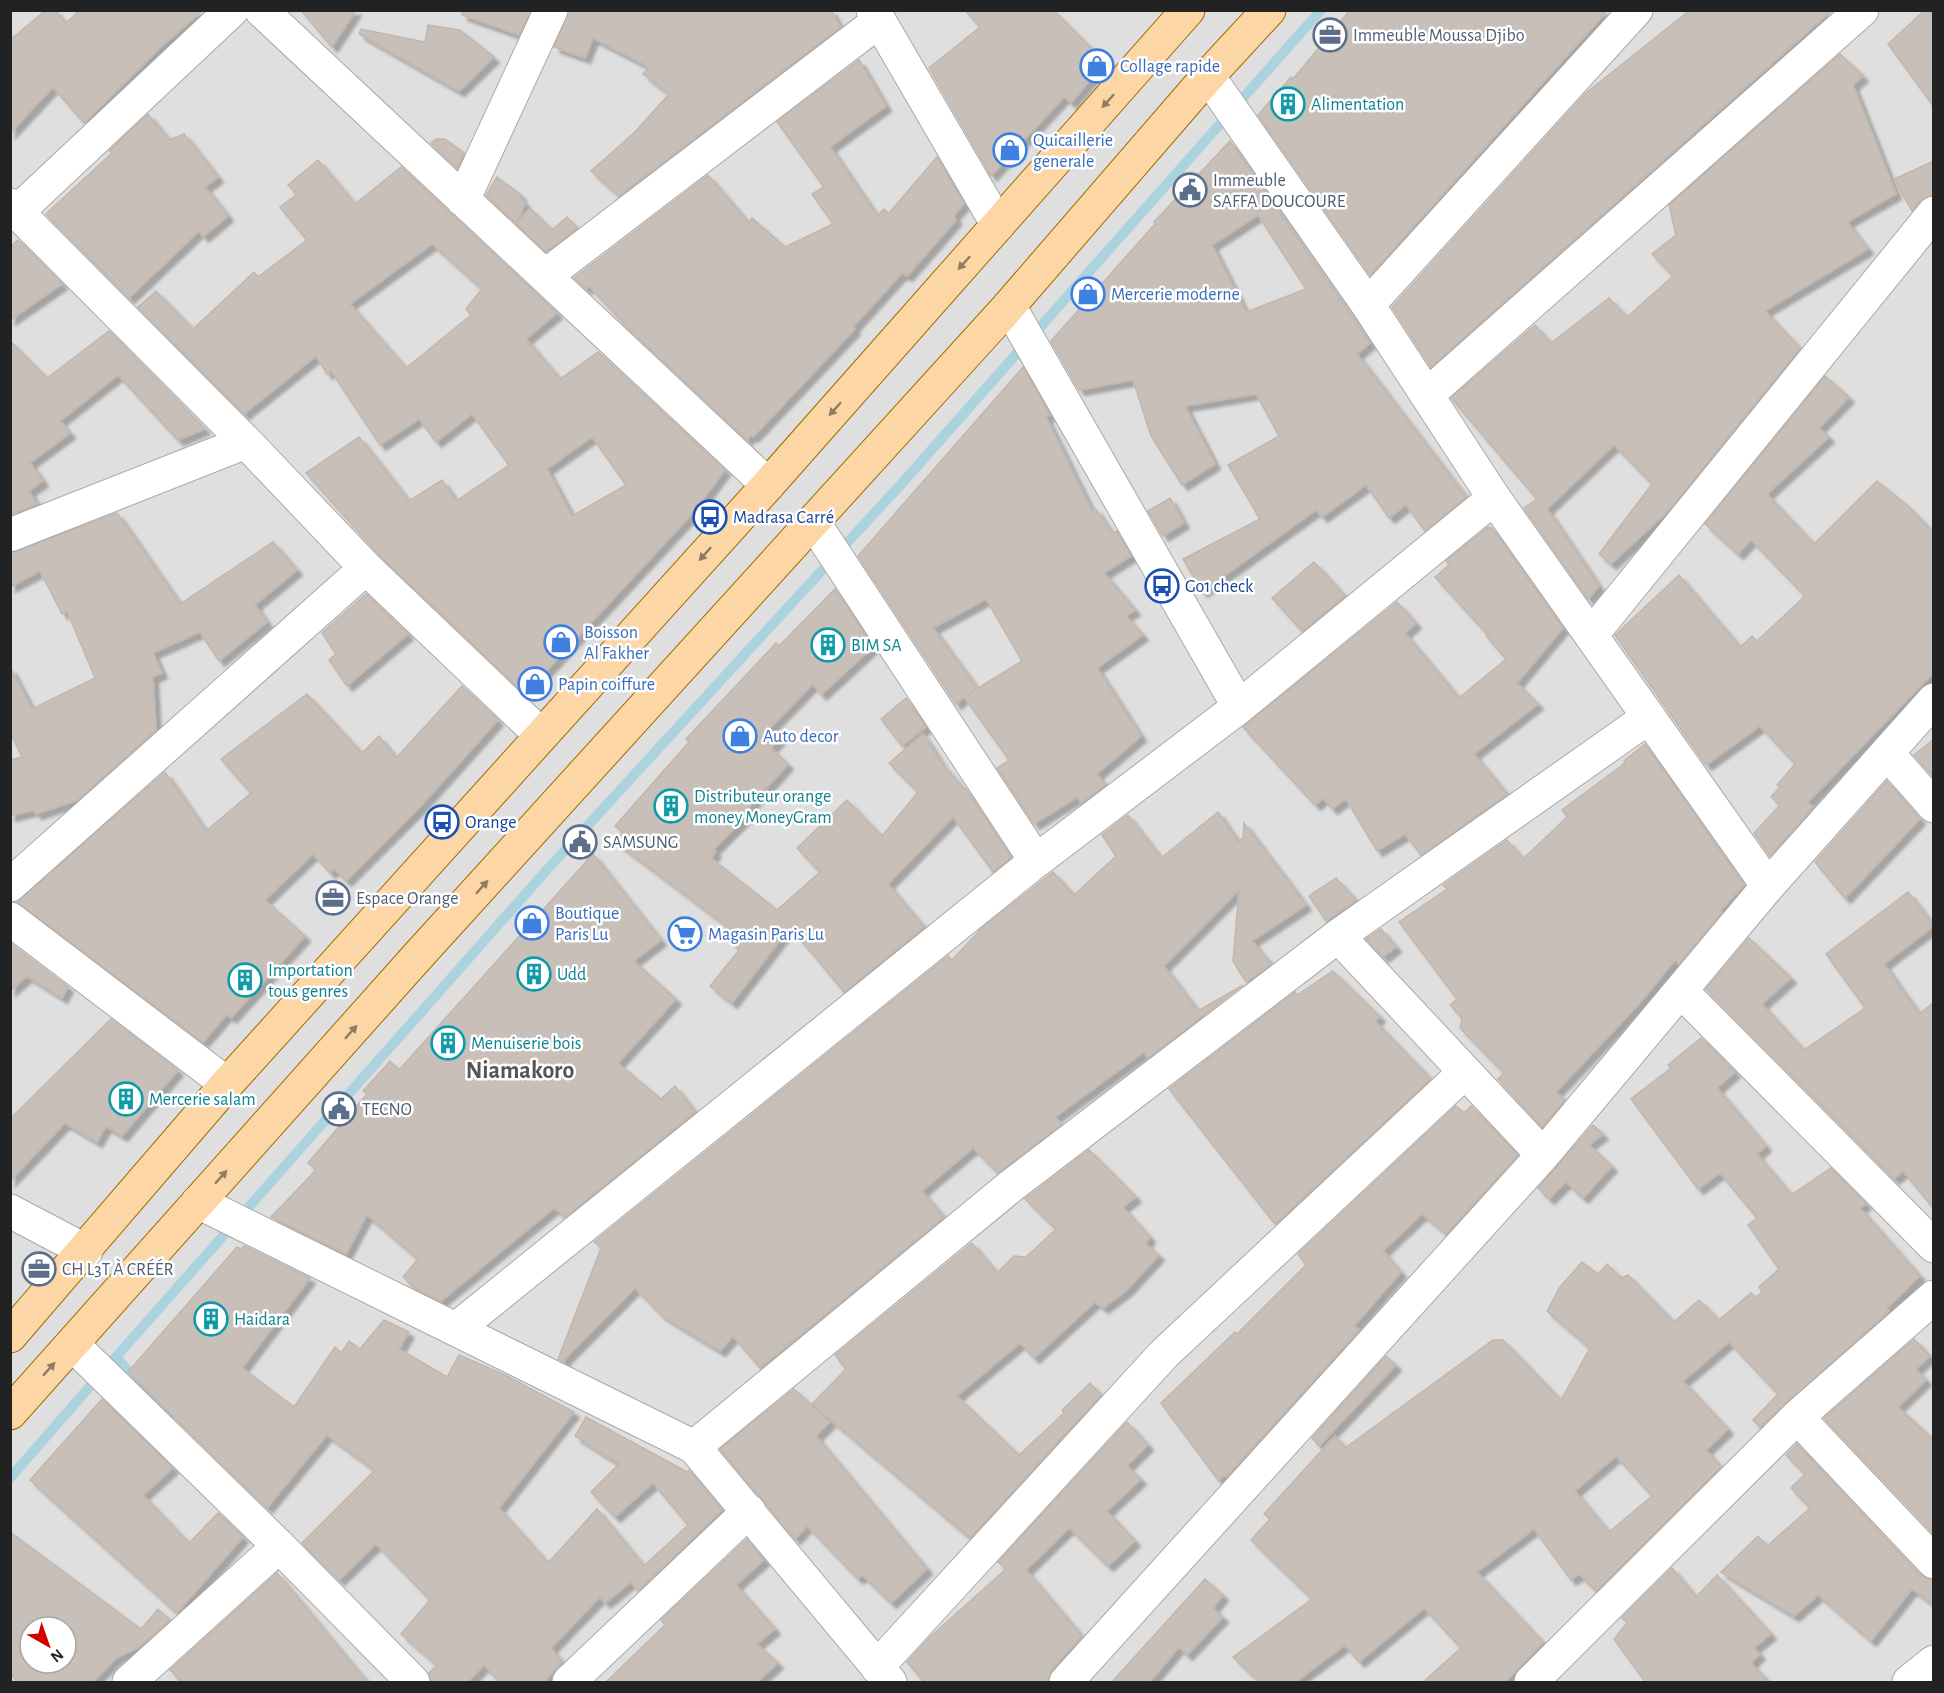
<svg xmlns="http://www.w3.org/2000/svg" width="1944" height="1693" font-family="'Alegreya Sans',sans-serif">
  <defs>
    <filter id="shadow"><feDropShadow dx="5.5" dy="5.5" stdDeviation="1.5" flood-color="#0004"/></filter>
  </defs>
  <rect width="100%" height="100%" fill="#f2efe9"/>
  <path fill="#e0dfdf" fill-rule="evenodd" d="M11 11H1933V1682H11ZM30 1627H66V1663H30Z"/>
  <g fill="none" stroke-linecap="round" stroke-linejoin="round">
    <path stroke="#aad3df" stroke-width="10" d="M116 1357 545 872 903 482 1321 10
      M111 1362 116 1357 169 1417
      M10 1478 99 1376"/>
  </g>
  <path fill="#c7bfb8" stroke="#c4b6ab" stroke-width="1.5" fill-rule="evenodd" filter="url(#shadow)" d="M46 10H55L66 23 80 10H203L160 48 84 123 53 87 10 133V40Z
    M301 10H356L332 47Z
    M463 10H530L519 35 462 15Z
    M569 10H831L840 27 619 196 591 171 635 132 669 94 643 74 649 67 593 38 585 58 554 47Z
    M965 10H1053L1105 62 1071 103 1064 97 991 176 929 68 980 27Z
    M1350 10H1608L1370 275 1258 115 1291 77 1293 79Z
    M1690 10H1832L1431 367 1392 307 1586 93Z
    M1925 10H1934V107L1888 44Z
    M428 25 460 30 494 57 459 91 359 34 361 29 425 42Z
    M1840 54 1863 76 1853 85 1896 194 1847 222 1868 249 1765 311 1800 348 1670 509 1611 564 1599 554 1652 484 1614 445 1547 509 1599 586 1588 599 1524 508 1537 499 1451 398 1535 325 1551 343 1609 298 1627 317 1673 276 1652 254 1676 235 1669 205Z
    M859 60 886 106 830 147 877 216 884 209 889 213 937 157 964 204 954 215 956 220 907 276 902 273 853 327 855 329 753 437 751 435 747 440 627 327 589 286 586 289 574 278 708 175 749 223 752 218 785 247 833 224 812 194 824 187 777 122Z
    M148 114 169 140 184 134 218 177 205 187 228 216 203 237 199 231 129 298 46 214 112 153 109 151Z
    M436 139H445L464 153 457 168 431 143Z
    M1230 141 1370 343 1357 354 1466 497 1425 531 1406 505 1389 518 1366 485 1322 517 1316 510 1202 592 1183 559 1260 519 1228 465 1279 436 1256 394 1185 406 1215 464 1182 485 1151 436 1133 380 1079 390 1051 341 1155 224 1154 222ZM1258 215 1306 289 1246 312 1212 245Z
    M318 160 355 204 401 167 557 313 526 339 560 379 598 352 725 470 692 514 525 694 379 555 306 473 359 437 409 501 442 480 456 501 509 465 472 414 436 442 419 419 380 445 331 371 327 374 316 356 244 414 138 307 156 291 193 329 254 272 258 277 307 240 280 207 297 194 288 185ZM432 244 482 289 466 309 471 315 406 368 350 304ZM592 437 626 485 572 516 547 469Z
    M1934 161V195L1920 201 1912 211 1894 179Z
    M497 177 521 195 520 198 525 203 517 222 530 208 552 230 567 217 577 228 546 252 486 195Z
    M18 240 62 284 10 320V247Z
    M109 331 205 429 178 440 118 375 60 421 70 433 30 463 43 481 29 491 37 504 10 515V341L47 378Z
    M1023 367 1050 415 1046 417 1092 511 1096 509 1112 534 1117 531 1131 556 1104 573 1135 610 1126 616 1143 635 1097 668 1141 736 1097 774 1105 785 1081 803 1077 797 1034 824 997 768 1009 760 964 697 956 704 858 556ZM986 599 1022 661 970 693 977 688 933 628Z
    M1825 376 1849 397 1819 428 1829 437 1767 494 1814 544 1877 481 1908 506 1934 533V672L1808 802 1813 807 1770 856 1754 833 1780 805 1771 797 1780 787 1777 785 1795 764 1760 726 1706 765 1615 635 1679 575 1740 647 1752 636 1757 641 1805 596 1751 540 1738 554 1705 524Z
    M1170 498 1184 523 1163 536 1148 511Z
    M117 513 180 604 273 542 297 570 255 605 267 622 219 661 200 632 153 653 162 673 153 677 156 730 78 800 36 814 34 810 10 816V760L22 757 10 732V667L32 709 95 678 67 611 62 614 40 571 10 587V553Z
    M1488 527 1492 528 1563 628 1517 683 1538 704 1474 754 1507 794 1421 855 1405 834 1377 851 1346 799 1332 809 1323 798 1315 805 1243 727 1397 602 1416 623 1405 633 1459 698 1506 659 1486 636 1488 635 1435 577 1449 565 1446 561Z
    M1314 562 1345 596 1302 631 1272 598Z
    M835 589 873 647 821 695 813 684 769 729 779 740 771 748 788 764 745 812 748 815 713 850 716 852 711 858 777 910 820 872 797 848 847 800 882 836 918 792 889 763 923 734 942 764 965 790 966 789 1011 857 993 872 953 817 888 884 924 927 844 992 790 927 732 1003 710 986 739 950 735 947 743 938 613 840 623 833 615 826 689 742 686 739 776 643 779 646Z
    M366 594 408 634 347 686 329 660 336 654 322 633Z
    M462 686 498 720 419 808 346 881 334 869 330 873 313 854 265 900 305 936 231 1018 227 1014 203 1042 17 902 165 772 206 831 251 793 221 759 307 694 362 753 379 736 396 758Z
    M906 698 926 727 902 746 881 719Z
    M1934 739V777L1914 755Z
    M1645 744 1744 885 1720 911 1722 912 1679 964 1675 960 1639 1004 1556 1092 1565 1100 1542 1127 1498 1079 1504 1073 1460 1028 1462 1018 1450 1005 1457 999 1399 922 1447 889 1443 885 1507 840 1523 859 1567 817 1562 810 1625 763 1624 761Z
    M1887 781 1920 819 1845 898 1815 862Z
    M1218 812 1238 842 1243 838 1244 823 1306 905 1252 941 1271 964 1246 982 1233 961 1239 890 1164 966 1198 1011 1243 985 1148 1058 1144 1052 1055 1117 1062 1124 998 1173 973 1148 922 1191 944 1217 760 1368 733 1336 720 1351 661 1315 635 1288 563 1361 558 1359 601 1248 594 1242 948 956 952 960 982 928 1053 872 1074 895 1116 856 1102 835 1128 815 1161 858Z
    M593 854 661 940 634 961 676 999 618 1063 661 1099 675 1086 695 1112 565 1217 554 1208 441 1301 414 1288 403 1277 418 1259 367 1215 346 1254 271 1217 316 1170 308 1163 367 1094 363 1091 390 1061 399 1070Z
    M1336 878 1356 900 1326 921 1309 896Z
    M1908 892 1934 926 1884 964 1919 1014 1934 1002V1209L1903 1171 1894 1179 1706 989 1749 938 1791 978 1762 1004 1804 1050 1865 1008 1826 954Z
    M1381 929 1396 947 1383 957 1366 939Z
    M10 943 68 987 62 998 27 976 10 991Z
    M1333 971 1380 1017 1375 1021 1431 1079 1275 1224 1169 1089 1295 992 1297 995Z
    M111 1019 178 1070 122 1136 106 1126 97 1142 65 1123 10 1181V1119Z
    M1701 1038 1735 1072 1717 1088 1766 1146 1757 1154 1791 1195 1831 1168 1866 1204 1860 1208 1920 1276 1887 1308 1889 1311 1760 1427 1753 1420 1778 1394 1729 1342 1683 1381 1728 1429 1706 1450 1721 1467 1596 1591 1579 1574 1571 1580 1534 1529 1477 1572 1543 1642 1504 1683H1422L1461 1648 1424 1608 1359 1662 1345 1645 1294 1683H1261L1233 1657 1312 1599 1251 1540 1270 1519 1264 1514 1335 1436 1345 1448 1493 1340H1503L1561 1400 1590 1348 1547 1311 1560 1287 1582 1262 1598 1274 1607 1264 1621 1278 1628 1275 1674 1322 1699 1300 1719 1320 1751 1293 1756 1297 1762 1292 1759 1287 1779 1269 1748 1225 1757 1218 1720 1173 1698 1189 1631 1099 1671 1068 1668 1065ZM1616 1456 1652 1496 1609 1532 1575 1491Z
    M1456 1106 1464 1113 1471 1106 1518 1155 1446 1234 1422 1214 1383 1251 1401 1272 1354 1326 1359 1330 1226 1477 1224 1475 1219 1481 1161 1403 1235 1332 1237 1334 1306 1265 1298 1254Z
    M1593 1125 1603 1134 1589 1145 1612 1166 1583 1198 1566 1182 1549 1199 1538 1188Z
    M1089 1150 1136 1197 1123 1207 1150 1237 1146 1244 1159 1255 1127 1290 1103 1308 1095 1302 1034 1358 1020 1343 957 1396 1019 1455 1064 1413 1062 1410 1090 1383 1101 1395 970 1538 812 1404 846 1369 835 1355 972 1243 997 1273 1014 1256 1026 1257 1056 1229 1025 1199Z
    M244 1246 310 1278 242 1368 294 1407 335 1347 341 1353 349 1341 360 1349 384 1320 409 1332 399 1349 447 1377 459 1355 505 1375 574 1412 499 1508 548 1563 597 1509 644 1566 688 1525 653 1483 615 1517 591 1492 619 1464 575 1436 586 1417 687 1472 689 1470 722 1510 638 1591 631 1582 605 1603 600 1597 551 1648 562 1662 543 1683H500L484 1665 467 1683H431L429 1673 437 1665 401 1634 430 1600 376 1544 339 1580 302 1543 375 1470 327 1435 267 1508 128 1372 237 1247 241 1249Z
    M1914 1339 1930 1356 1916 1369 1926 1380 1898 1407 1934 1440V1534L1824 1418Z
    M1386 1356 1396 1365 1319 1446 1312 1438Z
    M794 1389 830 1422 816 1436 927 1569 891 1603 862 1575 858 1579 807 1526 795 1539 720 1449Z
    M102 1399 173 1468 143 1495 189 1543 218 1513 243 1537 177 1613 30 1480Z
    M1127 1422 1148 1445 1127 1466 1141 1479 1107 1511 1135 1541 1108 1566 1069 1528 1026 1570 1082 1636 1052 1669 1048 1683H925L907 1662 931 1636 1006 1569 998 1562Z
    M1797 1444 1920 1575 1934 1580V1605L1912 1589 1871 1641 1818 1595 1794 1616 1721 1572 1758 1536 1767 1546 1810 1508 1791 1488 1805 1474 1786 1455Z
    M10 1532 141 1629 158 1609 170 1620 139 1647 116 1658 92 1683H19L10 1674ZM30 1627H66V1663H30Z
    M747 1539 764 1560 736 1585 775 1629 757 1644 778 1663 756 1683H605L665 1625 661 1620Z
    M1672 1568 1696 1597 1717 1575 1771 1634 1754 1648 1760 1654 1751 1663 1770 1683H1646L1614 1639 1627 1623 1622 1618Z
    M277 1573 368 1683H183L170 1670Z
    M1205 1579 1223 1595 1213 1608 1223 1617 1187 1655 1179 1647 1149 1683H1111Z"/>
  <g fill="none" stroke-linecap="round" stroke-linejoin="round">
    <defs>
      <path id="minor" d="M261 10 768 485
        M873 10 998 225
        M1208 76 1368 305 1494 498 1768 886
        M463 200 551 10
        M10 205 246 442 366 568 541 735
        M17 212 232 10
        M545 276 879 21
        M1368 305 1636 10
        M1009 306 1239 707
        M1427 395 1862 10
        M814 523 1036 861
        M10 535 246 442
        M1592 634 1934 213
        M1887 753 1934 806
        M10 885 366 568
        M10 919 227 1084
        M1338 936 1543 1155
        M1681 991 1934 1246
        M198 1202 694 1447 1011 1186 1338 936 1649 717
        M10 1211 86 1251
        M456 1329 1036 861 1239 707 1494 498
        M72 1344 279 1546 413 1682
        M1797 1417 1934 1562
        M694 1447 890 1682
        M877 1667 1164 1354 1465 1072
        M129 1682 279 1546
        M569 1682 749 1511
        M1066 1682 1543 1155 1768 886 1934 700
        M1531 1682 1797 1417 1934 1297
        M1909 1682 1934 1662"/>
      <path id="major" d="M10 1336 227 1084 768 485 1188 10
        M10 1413 417 957 1009 306 1208 76 1269 10"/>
    </defs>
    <use href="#minor" stroke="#a9a9a9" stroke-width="35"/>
    <use href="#major" stroke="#a06b00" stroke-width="35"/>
    <use href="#minor" stroke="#fff" stroke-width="33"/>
    <use href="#major" stroke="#fcd6a4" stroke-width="33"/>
  </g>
  <defs><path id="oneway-solid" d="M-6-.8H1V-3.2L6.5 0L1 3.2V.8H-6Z" transform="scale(1.5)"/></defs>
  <g fill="#8f7c63">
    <use href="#oneway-solid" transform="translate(1108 101) rotate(132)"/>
    <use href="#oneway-solid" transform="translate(964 263) rotate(132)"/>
    <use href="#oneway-solid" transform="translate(835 409) rotate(132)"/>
    <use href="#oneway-solid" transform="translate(705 554) rotate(132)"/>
    <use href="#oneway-solid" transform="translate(482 887) rotate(-48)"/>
    <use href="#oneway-solid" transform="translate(351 1032) rotate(-48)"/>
    <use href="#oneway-solid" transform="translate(221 1177) rotate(-48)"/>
    <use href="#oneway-solid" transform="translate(49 1369) rotate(-48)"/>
  </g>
  <defs>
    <symbol id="office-ring" viewBox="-11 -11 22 22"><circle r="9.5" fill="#fff" stroke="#5c6f8a" stroke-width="1.5"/><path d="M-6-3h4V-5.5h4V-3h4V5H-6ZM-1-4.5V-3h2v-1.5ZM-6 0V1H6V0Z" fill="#5c6f8a"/></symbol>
    <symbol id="shop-ring" viewBox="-11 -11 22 22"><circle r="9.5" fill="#fff" stroke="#3f7fe0" stroke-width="1.5"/><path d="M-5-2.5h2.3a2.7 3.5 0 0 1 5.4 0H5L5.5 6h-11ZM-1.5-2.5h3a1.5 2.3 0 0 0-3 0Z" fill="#3f7fe0"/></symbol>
    <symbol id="building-ring" viewBox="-11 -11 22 22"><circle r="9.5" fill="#fff" stroke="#0f9aa8" stroke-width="1.5"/><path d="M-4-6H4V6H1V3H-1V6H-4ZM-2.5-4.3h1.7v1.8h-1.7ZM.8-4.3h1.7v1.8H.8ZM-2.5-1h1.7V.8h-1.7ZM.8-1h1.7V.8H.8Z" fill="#0f9aa8"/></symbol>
    <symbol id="civic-ring" viewBox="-11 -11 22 22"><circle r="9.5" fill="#fff" stroke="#5c6f8a" stroke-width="1.5"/><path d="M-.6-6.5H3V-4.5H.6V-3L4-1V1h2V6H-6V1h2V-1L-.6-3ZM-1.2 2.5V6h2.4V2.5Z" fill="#5c6f8a"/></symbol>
    <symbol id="bus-ring" viewBox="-11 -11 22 22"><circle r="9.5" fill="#fff" stroke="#1a4fb4" stroke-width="1.5"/><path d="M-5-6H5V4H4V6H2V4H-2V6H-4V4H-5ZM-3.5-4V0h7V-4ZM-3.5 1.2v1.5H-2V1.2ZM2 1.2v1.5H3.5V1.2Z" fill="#1a4fb4"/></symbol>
    <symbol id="supermarket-ring" viewBox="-11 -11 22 22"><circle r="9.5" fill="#fff" stroke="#3f7fe0" stroke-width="1.5"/><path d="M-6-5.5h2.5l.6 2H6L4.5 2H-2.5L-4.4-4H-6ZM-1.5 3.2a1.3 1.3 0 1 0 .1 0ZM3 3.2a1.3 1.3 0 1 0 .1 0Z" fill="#3f7fe0"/></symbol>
  </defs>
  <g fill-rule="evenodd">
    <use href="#office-ring" x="1311" y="16" width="38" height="38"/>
    <use href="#shop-ring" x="1078" y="47" width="38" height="38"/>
    <use href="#building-ring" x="1269" y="85" width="38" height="38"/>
    <use href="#shop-ring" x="991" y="131" width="38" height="38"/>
    <use href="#civic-ring" x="1171" y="171" width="38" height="38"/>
    <use href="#shop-ring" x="1069" y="275" width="38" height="38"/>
    <use href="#bus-ring" x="691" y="498" width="38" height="38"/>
    <use href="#bus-ring" x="1143" y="567" width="38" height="38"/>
    <use href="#shop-ring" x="542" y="623" width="38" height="38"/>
    <use href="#building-ring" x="809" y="626" width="38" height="38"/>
    <use href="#shop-ring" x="516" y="665" width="38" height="38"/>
    <use href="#shop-ring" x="721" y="717" width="38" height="38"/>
    <use href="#building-ring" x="652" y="787" width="38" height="38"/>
    <use href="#bus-ring" x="423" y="803" width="38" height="38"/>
    <use href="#civic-ring" x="561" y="823" width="38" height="38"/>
    <use href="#office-ring" x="314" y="879" width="38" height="38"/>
    <use href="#shop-ring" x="513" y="904" width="38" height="38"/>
    <use href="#supermarket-ring" x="666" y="915" width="38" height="38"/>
    <use href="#building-ring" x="515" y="955" width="38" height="38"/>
    <use href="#building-ring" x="226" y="961" width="38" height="38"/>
    <use href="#building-ring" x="429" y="1024" width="38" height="38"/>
    <use href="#building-ring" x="107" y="1080" width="38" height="38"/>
    <use href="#civic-ring" x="320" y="1090" width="38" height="38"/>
    <use href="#office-ring" x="20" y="1250" width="38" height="38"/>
    <use href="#building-ring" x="192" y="1300" width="38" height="38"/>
  </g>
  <g text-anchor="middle" stroke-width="5" stroke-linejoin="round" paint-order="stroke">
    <g font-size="18" fill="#4e5e75" stroke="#fff" text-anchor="start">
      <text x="1353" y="41">Immeuble Moussa Djibo</text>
      <text x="1213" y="186">Immeuble<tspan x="1213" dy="21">SAFFA DOUCOURE</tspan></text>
      <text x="603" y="848">SAMSUNG</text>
      <text x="356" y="904">Espace Orange</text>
      <text x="362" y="1115">TECNO</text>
      <text x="62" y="1275">CH L3T À CRÉÉR</text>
    </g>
    <g font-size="18" fill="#366cbe" stroke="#fff" text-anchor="start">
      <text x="1120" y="72">Collage rapide</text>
      <text x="1033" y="146">Quicaillerie<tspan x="1033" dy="21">generale</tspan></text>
      <text x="1111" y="300">Mercerie moderne</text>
      <text x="584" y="638">Boisson<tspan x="584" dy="21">Al Fakher</tspan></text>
      <text x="558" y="690">Papin coiffure</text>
      <text x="763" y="742">Auto decor</text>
      <text x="555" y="919">Boutique<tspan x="555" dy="21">Paris Lu</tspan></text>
      <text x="708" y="940">Magasin Paris Lu</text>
    </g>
    <g font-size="18" fill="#0d838f" stroke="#fff" text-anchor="start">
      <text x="1311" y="110">Alimentation</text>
      <text x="851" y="651">BIM SA</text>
      <text x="694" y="802">Distributeur orange<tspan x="694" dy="21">money MoneyGram</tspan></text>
      <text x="268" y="976">Importation<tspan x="268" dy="21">tous genres</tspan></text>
      <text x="557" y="980">Udd</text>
      <text x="471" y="1049">Menuiserie bois</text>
      <text x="149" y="1105">Mercerie salam</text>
      <text x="234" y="1325">Haidara</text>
    </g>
    <g font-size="18" fill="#164399" stroke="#fff" text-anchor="start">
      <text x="733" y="523">Madrasa Carré</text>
      <text x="1185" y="592">Go1 check</text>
      <text x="465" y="828">Orange</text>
    </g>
    <g font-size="24" font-weight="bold" fill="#555" stroke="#fff">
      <text x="520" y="1078">Niamakoro</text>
    </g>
  </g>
  <rect width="1944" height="1693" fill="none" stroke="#222222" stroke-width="24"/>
  <g transform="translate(48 1645) rotate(140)"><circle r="28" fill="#ffffff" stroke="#a7a7a7" stroke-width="1.5"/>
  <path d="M0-4.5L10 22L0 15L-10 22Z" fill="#d40000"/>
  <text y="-9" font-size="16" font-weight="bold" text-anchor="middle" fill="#222222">N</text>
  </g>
</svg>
